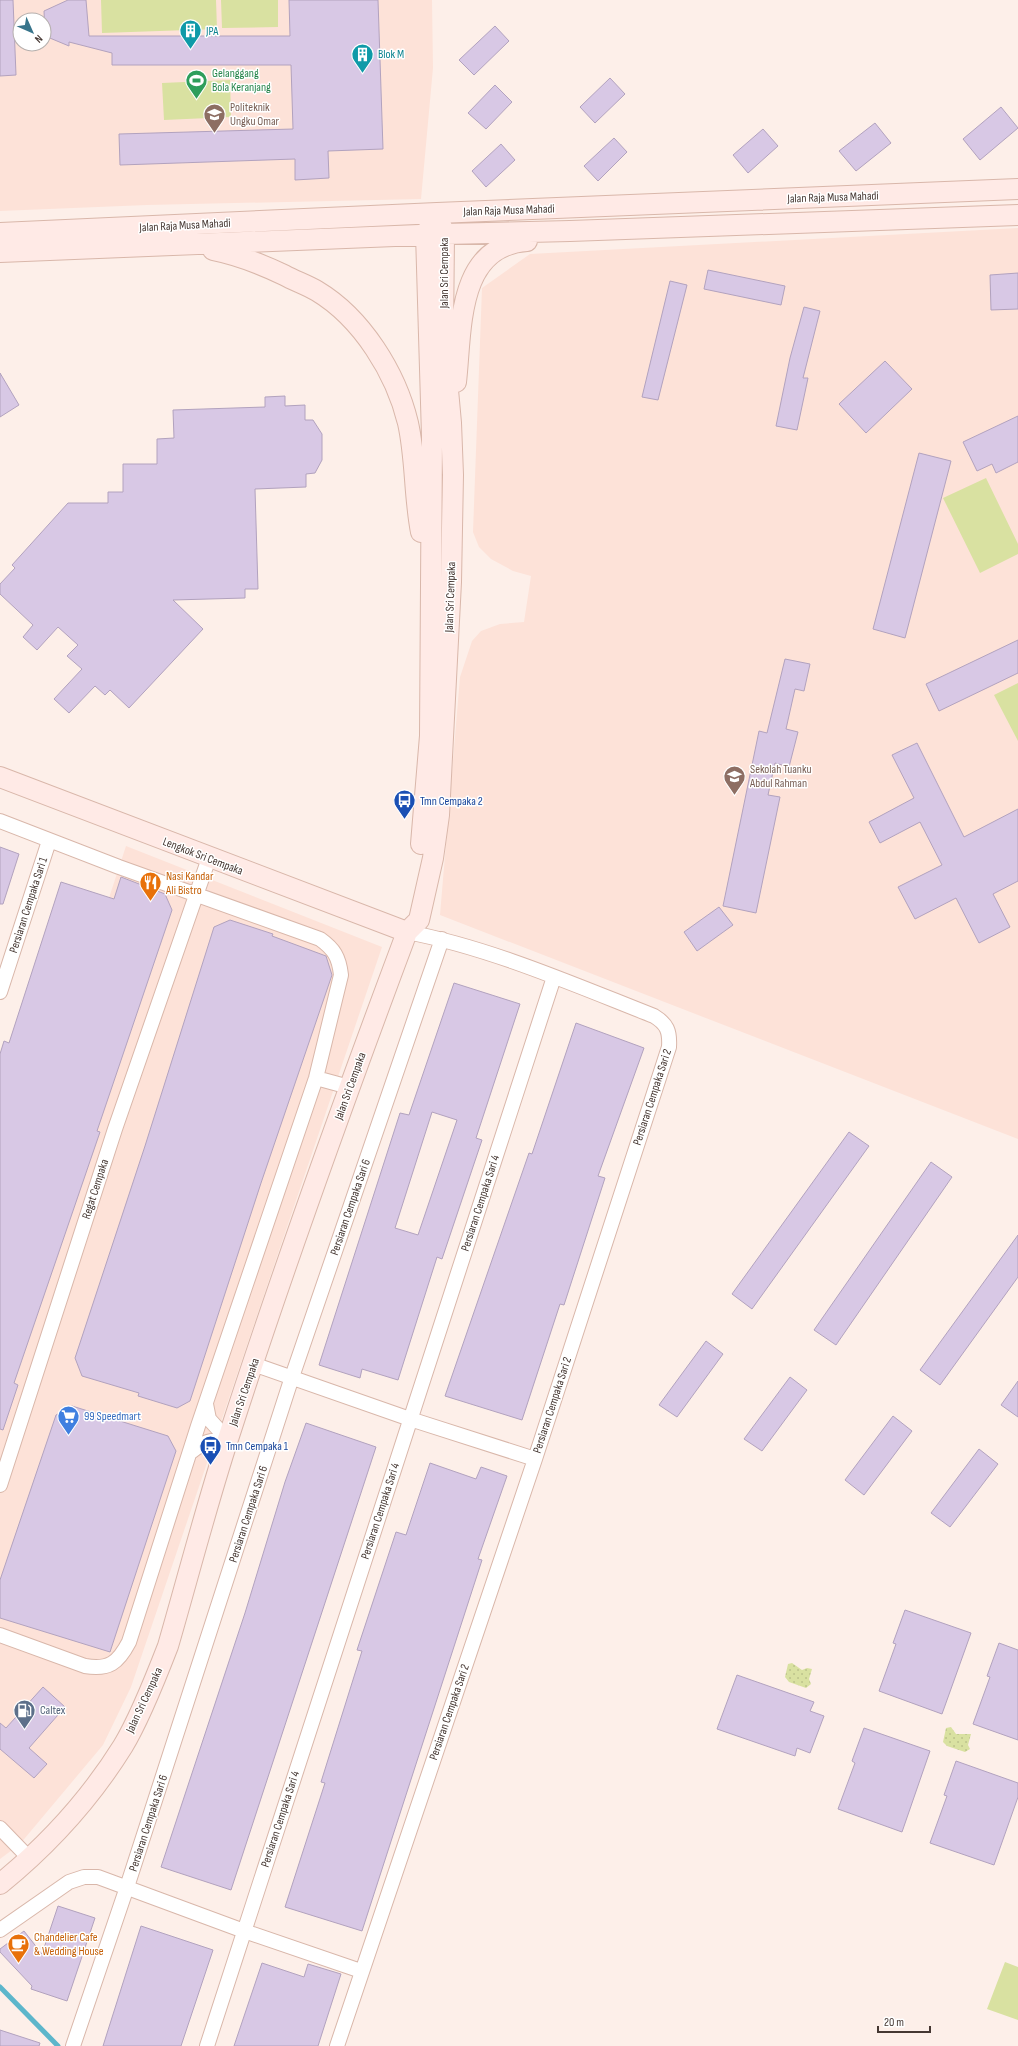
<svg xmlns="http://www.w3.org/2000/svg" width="1018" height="2046" font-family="'Sofia Sans Condensed',sans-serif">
  <defs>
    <pattern id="park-dots" width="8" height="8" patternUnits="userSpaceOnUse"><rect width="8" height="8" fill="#d9e1a1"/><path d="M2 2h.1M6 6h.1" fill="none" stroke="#bcc28b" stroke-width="1.8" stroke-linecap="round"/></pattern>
  </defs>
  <rect width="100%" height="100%" fill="#fdefe9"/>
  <path fill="#fde2d8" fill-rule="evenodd" d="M0 0H432L433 68 421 199 147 205 0 211ZM20 20H44V44H20Z
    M1018 228V1139L440 915 460 677 472 641 481 631 500 624 524 622 531 576 513 571 491 559 479 547 473 532 482 288 530 254Z
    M126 846 382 947 131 1687 103 1745 20 1844 0 1859V1231Z"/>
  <path fill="#d9e1a1" d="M101 0H216L217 29 102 33Z
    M221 0H278V27L222 28Z
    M230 80 231 117 164 120 162 83Z
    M986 478 1018 544V554L980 573 943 498Z
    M1018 683V741L994 695Z
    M1005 1962 1018 1967V2020L987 2009Z"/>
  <path fill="url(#park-dots)" d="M792 1663 802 1670 807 1668 812 1669 809 1679 811 1684 806 1688 789 1682 785 1677 788 1664Z
    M951 1727 956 1734H971L968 1745 970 1749 965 1752 947 1746 943 1742 946 1728Z"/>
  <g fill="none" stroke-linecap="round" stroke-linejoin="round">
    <path stroke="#5db6cb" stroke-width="5" d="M0 1987 58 2046"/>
  </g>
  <path fill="#d8c8e5" stroke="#b2a2be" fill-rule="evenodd" d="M0 0H13L16 75 0 76Z
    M68 0H86L89 36H290L289 0H378L383 149 328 151 329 178 295 180V159L120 165 119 134 293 129 291 65H112V53L69 42V46L45 36 44 11Z
    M495 26 509 41 474 75 459 60Z
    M610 78 625 94 595 123 580 107Z
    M495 85 512 102 486 129 468 113Z
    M1001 107 1018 128 980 160 963 139Z
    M875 123 891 143 856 171 839 151Z
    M763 129 778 146 748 173 733 155Z
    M614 138 627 152 598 181 584 166Z
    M501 144 515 160 486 187 472 171Z
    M708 270 785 286 781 305 704 289Z
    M1018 273V309L991 310 990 275Z
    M670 281 687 285 658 400 642 397Z
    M804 307 820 311 803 378H808L797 430 776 426 790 358Z
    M885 361 912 389 866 433 839 404Z
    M0 373 19 405 0 417Z
    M285 396V406L305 405V420H313L322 434V460L315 473 306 474V487L255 489 258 589H245V598L173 600 203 629 129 708 110 690 105 695 95 686 69 713 54 699 82 669 67 656 78 645 58 627 37 650 23 637 33 625 0 594V584L15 568 12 565 68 503H108V492H123V464H157V439L174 438 173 410 265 407V397Z
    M1018 416V462L996 473 992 464 977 471 963 442Z
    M919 453 951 461 905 638 873 629Z
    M1018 640V673L939 711 926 684Z
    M785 659 810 664 804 691 795 689 786 729 798 732 789 767 775 763 768 795 780 797 756 913 723 906 759 731 767 733Z
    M917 743 964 837 1018 809V881L993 894 1010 927 979 943 956 898 915 919 898 887 942 865 920 822 880 843 869 822 914 798 892 755Z
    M0 847 19 854 3 904H0Z
    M121 877 165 894 172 910 97 1131 100 1132 14 1383 18 1385 3 1430 0 1429V1054L4 1041 9 1043 61 882 114 899Z
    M719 907 733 925 697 951 684 932Z
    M230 920 273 934 272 936 326 956 332 975 261 1183 190 1401 177 1408 138 1396 139 1393 82 1376 75 1358 145 1146 214 927Z
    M454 983 520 1004 476 1138 482 1140 442 1259 437 1257 398 1380 362 1369 360 1378 319 1365 400 1113 409 1115ZM432 1112 457 1120 418 1235 395 1228Z
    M576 1023 644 1048 598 1176 605 1178 564 1305 560 1304 522 1420 445 1396 529 1153 532 1154Z
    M849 1132 869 1146 752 1309 732 1294Z
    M931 1162 952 1177 836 1345 814 1330Z
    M1018 1235V1277L940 1385 920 1370Z
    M706 1341 723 1354 677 1417 659 1405Z
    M790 1377 807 1390 762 1451 744 1439Z
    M1018 1381V1417L1001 1405Z
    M72 1406 168 1436 176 1451 110 1652 0 1618V1580L56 1415Z
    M893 1416 912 1431 864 1495 845 1480Z
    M306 1423 376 1447 231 1890 161 1867 245 1613 285 1482Z
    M979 1449 998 1464 950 1527 931 1513Z
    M430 1463 476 1479 481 1467 507 1476 478 1559 482 1560 362 1931 285 1907 325 1783 321 1782 362 1651 357 1650 396 1532 406 1535Z
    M905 1610 971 1633 942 1714 879 1691 896 1644 893 1643Z
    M999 1643 1018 1650V1740L973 1724 990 1677 987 1676Z
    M737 1675 814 1702 810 1711 824 1716 810 1753 797 1748 795 1756 717 1729Z
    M43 1687 65 1707 29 1748 47 1764 34 1778 0 1749V1723L6 1728Z
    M864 1728 930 1751 902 1832 838 1809 855 1763 852 1761Z
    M956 1761 1018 1783V1797L994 1865 930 1843 947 1796 944 1795Z
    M58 1906 95 1918 67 2001 31 1989 32 1986 0 1952V1949L24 1931 42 1954Z
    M141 1926 213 1950 181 2046H103Z
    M262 1963 304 1977 308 1964 341 1974 318 2046H234Z
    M0 2030 40 2043 39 2046H0Z"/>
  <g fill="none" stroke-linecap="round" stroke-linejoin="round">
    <defs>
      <path id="street" d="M0 821 119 867 320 939C334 949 339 957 341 975L316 1078 198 1426 129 1642C118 1663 109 1670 85 1666L0 1635
        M0 992 49 841
        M316 1078 349 1087
        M253 1364 410 1419 535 1459
        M206 1404 209 1419 228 1440
        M191 1452C205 1441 209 1440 228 1440
        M0 1485 115 1129 209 858
        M0 1828 30 1859
        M0 1930 69 1882 84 1877H98L244 1931 361 1971
        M73 2046 127 1887 292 1377 442 939
        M207 2046 554 977
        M337 2046 535 1459 669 1047C670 1031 667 1024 654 1016 575 985 491 948 407 932"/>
      <path id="secondary" d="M0 233 437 213 1018 189
        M213 250C238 255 261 264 284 275 295 281 307 285 317 291 362 318 396 373 408 423 416 459 414 496 421 532
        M0 252 444 234 570 231 1018 215
        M456 382C462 330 456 246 527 241
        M0 777 407 932
        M421 844 430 736 432 436 426 234 432 222
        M0 1884C48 1845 90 1799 123 1746 140 1718 156 1677 168 1646 188 1577 206 1507 228 1439 283 1268 344 1100 407 932L419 920 433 858 439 815 451 582 453 475 451 423 443 335 444 234 437 213"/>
    </defs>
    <use href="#street" stroke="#d9b7aa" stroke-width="16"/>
    <use href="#secondary" stroke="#d9b7aa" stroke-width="22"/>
    <use href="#street" stroke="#fff" stroke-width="14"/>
    <use href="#secondary" stroke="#ffeae6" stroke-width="20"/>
  </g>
  <defs>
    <symbol id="building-pin" viewBox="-11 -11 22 30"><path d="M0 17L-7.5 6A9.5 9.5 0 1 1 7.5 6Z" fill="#0f9aa8" stroke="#fff"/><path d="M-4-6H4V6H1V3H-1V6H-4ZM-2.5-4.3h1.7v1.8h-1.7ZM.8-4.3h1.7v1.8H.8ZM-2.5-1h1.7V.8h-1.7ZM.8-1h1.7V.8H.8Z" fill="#fff"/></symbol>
    <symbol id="stadium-pin" viewBox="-11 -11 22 30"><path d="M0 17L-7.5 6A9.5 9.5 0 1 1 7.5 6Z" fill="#2e9e5b" stroke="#fff"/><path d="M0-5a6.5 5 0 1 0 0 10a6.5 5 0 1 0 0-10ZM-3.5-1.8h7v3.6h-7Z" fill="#fff"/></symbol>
    <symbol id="university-pin" viewBox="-11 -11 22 30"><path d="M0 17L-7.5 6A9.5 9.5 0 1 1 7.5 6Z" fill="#8d6e63" stroke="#fff"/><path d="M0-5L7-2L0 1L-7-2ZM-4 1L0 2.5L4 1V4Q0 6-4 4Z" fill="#fff"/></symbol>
    <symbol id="school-pin" viewBox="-11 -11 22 30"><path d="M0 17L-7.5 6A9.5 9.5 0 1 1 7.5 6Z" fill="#8d6e63" stroke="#fff"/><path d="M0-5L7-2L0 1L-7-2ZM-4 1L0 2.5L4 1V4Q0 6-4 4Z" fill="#fff"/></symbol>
    <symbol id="bus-pin" viewBox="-11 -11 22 30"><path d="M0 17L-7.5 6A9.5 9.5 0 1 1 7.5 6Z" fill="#1a4fb4" stroke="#fff"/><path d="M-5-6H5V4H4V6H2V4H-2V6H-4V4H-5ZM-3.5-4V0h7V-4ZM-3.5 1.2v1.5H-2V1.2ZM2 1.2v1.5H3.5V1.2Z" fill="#fff"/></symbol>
    <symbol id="restaurant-pin" viewBox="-11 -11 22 30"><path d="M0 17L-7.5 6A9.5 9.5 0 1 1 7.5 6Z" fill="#e8710a" stroke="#fff"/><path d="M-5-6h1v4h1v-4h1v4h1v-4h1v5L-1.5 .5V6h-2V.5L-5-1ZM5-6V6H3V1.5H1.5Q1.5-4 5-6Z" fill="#fff"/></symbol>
    <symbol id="supermarket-pin" viewBox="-11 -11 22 30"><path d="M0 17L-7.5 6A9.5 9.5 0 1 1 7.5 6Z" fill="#3f7fe0" stroke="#fff"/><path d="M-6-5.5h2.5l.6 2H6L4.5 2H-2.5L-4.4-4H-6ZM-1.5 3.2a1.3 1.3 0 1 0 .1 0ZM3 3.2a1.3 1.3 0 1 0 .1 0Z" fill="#fff"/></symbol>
    <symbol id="fuel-pin" viewBox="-11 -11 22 30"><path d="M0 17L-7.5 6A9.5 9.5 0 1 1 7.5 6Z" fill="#5c6f8a" stroke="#fff"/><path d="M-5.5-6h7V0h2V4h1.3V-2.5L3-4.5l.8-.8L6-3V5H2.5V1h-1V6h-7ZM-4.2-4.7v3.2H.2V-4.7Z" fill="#fff"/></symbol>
    <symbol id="cafe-pin" viewBox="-11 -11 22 30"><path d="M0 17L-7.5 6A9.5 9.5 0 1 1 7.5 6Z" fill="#e8710a" stroke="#fff"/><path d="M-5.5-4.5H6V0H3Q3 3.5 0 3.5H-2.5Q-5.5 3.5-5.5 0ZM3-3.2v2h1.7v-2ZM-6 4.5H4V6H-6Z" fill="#fff"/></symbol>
  </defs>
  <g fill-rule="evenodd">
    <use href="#building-pin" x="178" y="18" width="25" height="34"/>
    <use href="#building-pin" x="350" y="42" width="25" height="34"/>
    <use href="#stadium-pin" x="184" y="68" width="25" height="34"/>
    <use href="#university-pin" x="202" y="102" width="25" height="34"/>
    <use href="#school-pin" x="722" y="764" width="25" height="34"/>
    <use href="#bus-pin" x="392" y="788" width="25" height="34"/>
    <use href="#restaurant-pin" x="138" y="870" width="25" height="34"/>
    <use href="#supermarket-pin" x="56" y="1404" width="25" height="34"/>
    <use href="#bus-pin" x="198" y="1434" width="25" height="34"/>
    <use href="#fuel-pin" x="12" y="1698" width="25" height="34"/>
    <use href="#cafe-pin" x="6" y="1932" width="25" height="34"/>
  </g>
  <g text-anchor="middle" stroke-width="3" stroke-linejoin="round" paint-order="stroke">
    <g font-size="12" fill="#0d838f" stroke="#fff" text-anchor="start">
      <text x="206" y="35">JPA</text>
      <text x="378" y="58">Blok M</text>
    </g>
    <g font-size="12" fill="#27864d" stroke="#fff" text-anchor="start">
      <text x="212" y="77">Gelanggang<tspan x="212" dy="14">Bola Keranjang</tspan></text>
    </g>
    <g font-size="12" fill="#785e54" stroke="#fff" text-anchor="start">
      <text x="230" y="111">Politeknik<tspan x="230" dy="14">Ungku Omar</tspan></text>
      <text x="750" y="773">Sekolah Tuanku<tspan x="750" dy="14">Abdul Rahman</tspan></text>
    </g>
    <g font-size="12" fill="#453732" stroke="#fff">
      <text transform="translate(833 197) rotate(-2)" y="4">Jalan Raja Musa Mahadi</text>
      <text transform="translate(509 210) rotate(-2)" y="4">Jalan Raja Musa Mahadi</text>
      <text transform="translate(185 225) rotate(-3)" y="4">Jalan Raja Musa Mahadi</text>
      <text transform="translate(444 273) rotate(-90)" y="4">Jalan Sri Cempaka</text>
      <text transform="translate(450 597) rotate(-88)" y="4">Jalan Sri Cempaka</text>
      <text transform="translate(203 856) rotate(21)" y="4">Lengkok Sri Cempaka</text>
      <text transform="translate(28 905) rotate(-72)" y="4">Persiaran Cempaka Sari 1</text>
      <text transform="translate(350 1086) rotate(-70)" y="4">Jalan Sri Cempaka</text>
      <text transform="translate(652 1097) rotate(-72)" y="4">Persiaran Cempaka Sari 2</text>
      <text transform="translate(95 1189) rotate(-72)" y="4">Regat Cempaka</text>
      <text transform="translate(480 1203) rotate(-72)" y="4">Persiaran Cempaka Sari 4</text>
      <text transform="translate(350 1207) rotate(-71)" y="4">Persiaran Cempaka Sari 6</text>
      <text transform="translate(244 1392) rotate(-71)" y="4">Jalan Sri Cempaka</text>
      <text transform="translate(552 1405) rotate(-72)" y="4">Persiaran Cempaka Sari 2</text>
      <text transform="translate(380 1511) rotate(-72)" y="4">Persiaran Cempaka Sari 4</text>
      <text transform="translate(248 1514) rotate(-72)" y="4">Persiaran Cempaka Sari 6</text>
      <text transform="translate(144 1700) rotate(-65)" y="4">Jalan Sri Cempaka</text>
      <text transform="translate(449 1712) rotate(-71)" y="4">Persiaran Cempaka Sari 2</text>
      <text transform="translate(280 1819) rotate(-72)" y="4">Persiaran Cempaka Sari 4</text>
      <text transform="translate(148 1823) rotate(-72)" y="4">Persiaran Cempaka Sari 6</text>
    </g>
    <g font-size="12" fill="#164399" stroke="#fff" text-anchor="start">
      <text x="420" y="805">Tmn Cempaka 2</text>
      <text x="226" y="1450">Tmn Cempaka 1</text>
    </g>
    <g font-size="12" fill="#c56008" stroke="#fff" text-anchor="start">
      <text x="166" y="880">Nasi Kandar<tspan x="166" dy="14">Ali Bistro</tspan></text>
      <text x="34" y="1941">Chandelier Cafe<tspan x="34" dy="14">&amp; Wedding House</tspan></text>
    </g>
    <g font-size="12" fill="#366cbe" stroke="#fff" text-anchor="start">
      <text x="84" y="1420">99 Speedmart</text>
    </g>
    <g font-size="12" fill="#4e5e75" stroke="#fff" text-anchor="start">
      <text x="40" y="1714">Caltex</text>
    </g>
  </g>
  <g transform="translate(32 32) rotate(135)"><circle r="19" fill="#ffffff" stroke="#b5afad"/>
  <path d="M0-3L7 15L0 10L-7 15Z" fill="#37748b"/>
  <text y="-6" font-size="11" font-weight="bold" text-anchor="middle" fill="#453732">N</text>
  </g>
  <path d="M878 2026v6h52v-6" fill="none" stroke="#453732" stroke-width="2"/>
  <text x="884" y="2026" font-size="12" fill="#453732" stroke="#ffffff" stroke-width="3" paint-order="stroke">20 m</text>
</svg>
